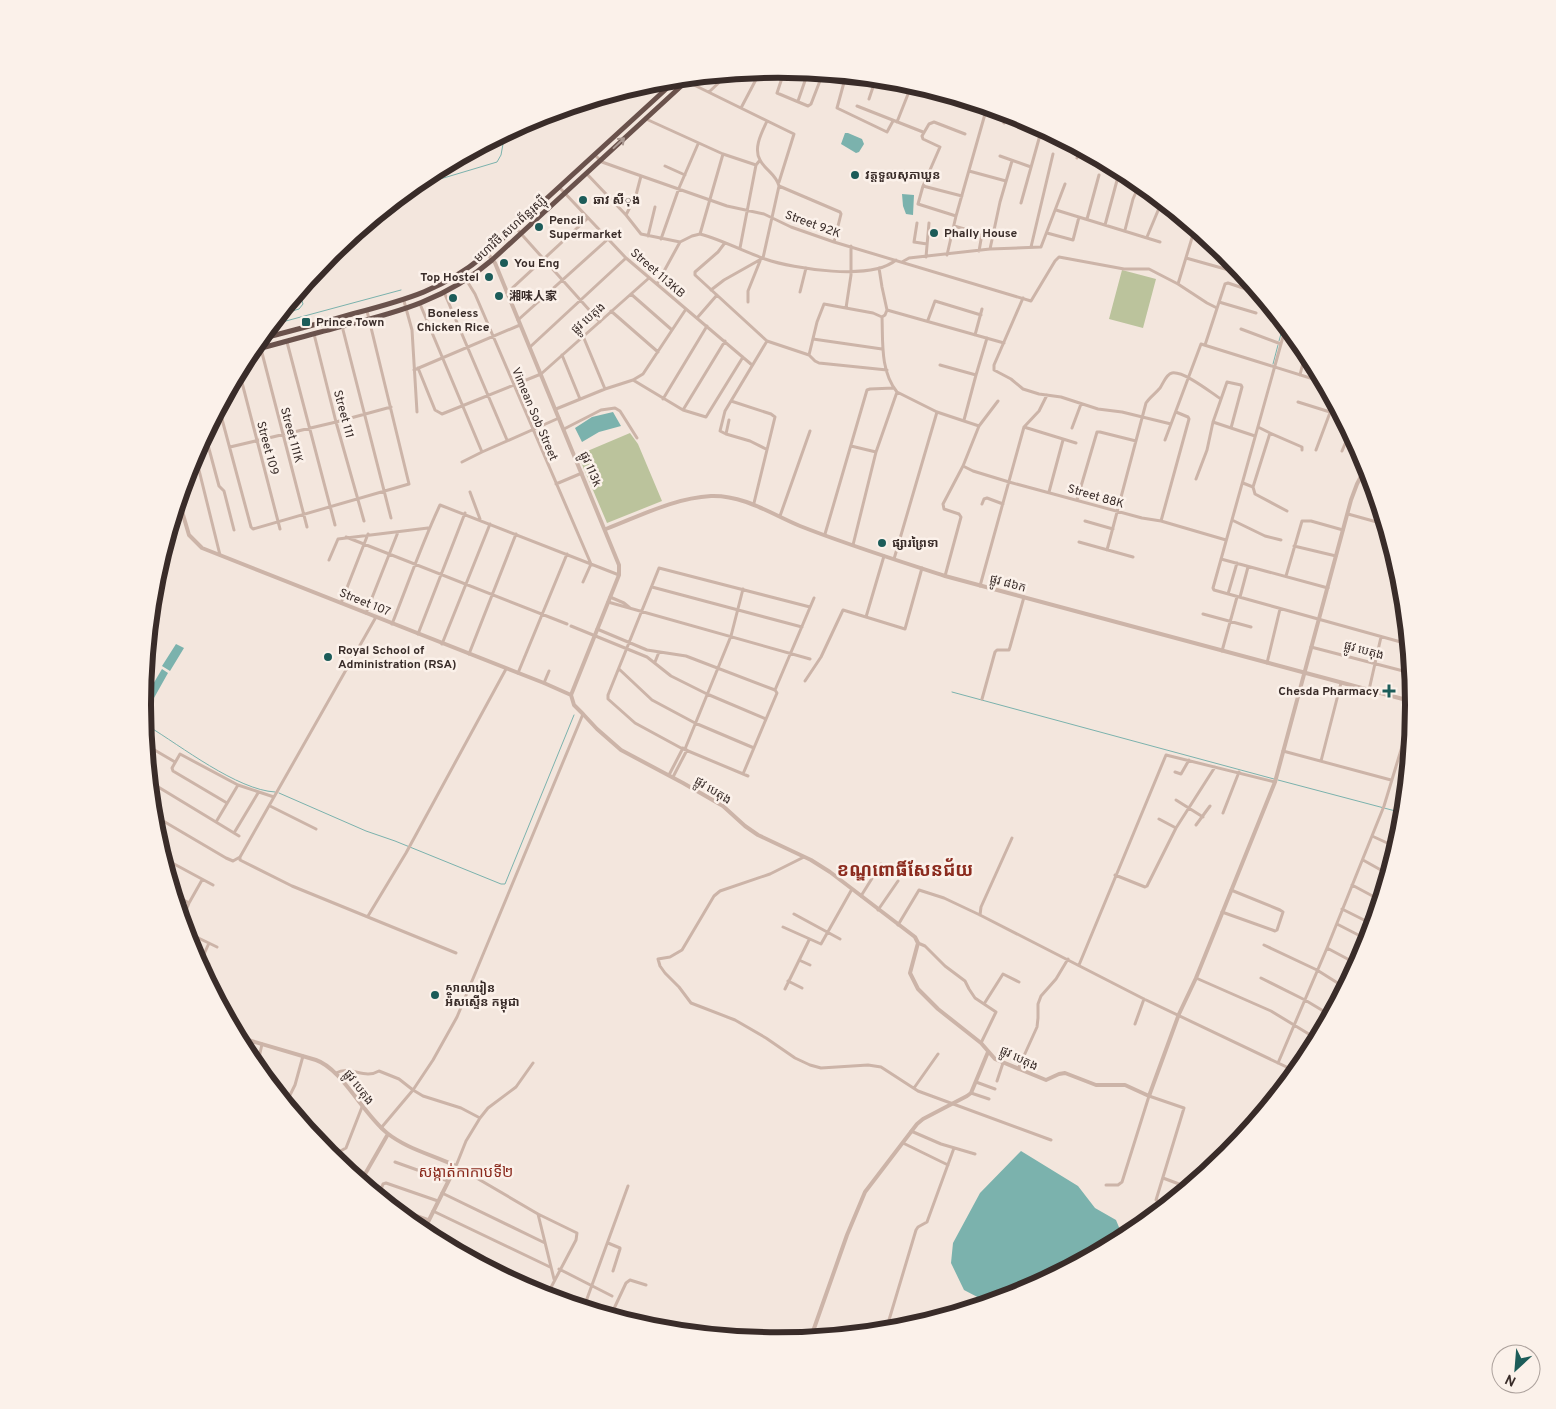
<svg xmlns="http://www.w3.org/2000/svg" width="1556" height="1409" font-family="Overpass,'Noto Sans SC','Noto Sans Khmer',sans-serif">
  <rect width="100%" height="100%" fill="#f3e6dd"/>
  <path fill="#bbc39c" d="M1122 270 1156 279 1143 328 1109 319Z
    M630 433 638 444 662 501 607 523 578 455Z"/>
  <path fill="#7bb2ad" d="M845 133H848L862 139 864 144 859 152 856 153 841 144Z
    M902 194 914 195 913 215 906 214 903 206Z
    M613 412 621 426 599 432 582 442 575 428 592 417Z
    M176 644 184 648 170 671 162 666Z
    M162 669 168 673 145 714H143V701Z
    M1021 1151 1078 1186 1095 1208 1116 1220 1123 1237 1021 1292 987 1302 964 1290 951 1263 953 1243 980 1193Z"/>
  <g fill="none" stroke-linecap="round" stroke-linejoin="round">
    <path stroke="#7bb2ad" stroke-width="1" d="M410 188 497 162 501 155 505 133
      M290 311 300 296
      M279 315 299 309 303 304 299 291
      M271 325 401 290
      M1279 341 1284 323
      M1273 364 1278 345
      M952 692 1274 779
      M148 726C181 746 237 790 275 792
      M1278 780 1403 813
      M279 793 366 831 395 841 501 884H505L574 715"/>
    <path stroke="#ccb4a8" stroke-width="3" d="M785 69 777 93 808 106 811 104 823 73
      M846 75 837 108 887 132 893 121
      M864 77 883 84
      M688 78 694 85 794 134 779 182
      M709 92 728 74
      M869 99 875 81
      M955 100 986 112
      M798 101 808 72
      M857 106 923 132
      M741 108 761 70
      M987 108 1012 119
      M646 119 723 154 756 165
      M897 122 912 84
      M1004 123 1007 117
      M595 155 602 162 630 172 727 206 764 214 791 227 834 242 1031 301 1055 261 1059 257 1124 269H1149L1178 284 1207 303 1217 308
      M1000 156 1031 167
      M1077 158 1081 149
      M665 166 685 175
      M969 171 1006 181
      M586 173 626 215 641 234 680 242
      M779 186 840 212 841 214 834 242
      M923 186 962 196
      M559 187 626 258 752 365
      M1021 203 1042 128
      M1056 210 1160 242
      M626 215 636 195 641 176
      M956 216 918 204 923 186 940 147 923 139 922 136 929 124 934 122 965 134
      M1087 219 1099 175
      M917 223 914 242 927 244
      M1105 225 1119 173
      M954 226 982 234 979 251
      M515 227 600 322
      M1125 230 1133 199 1140 183
      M1047 233 1073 240 1079 217
      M700 234 723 154
      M648 236 655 207
      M1147 237 1162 201
      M661 239 679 188 698 144
      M724 244 718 252 695 272V275L767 341 809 355 815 361 819 363 887 370
      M1031 247 1053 154
      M740 248 756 165 760 160
      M990 249 1000 202 1012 161
      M947 255 956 216 987 107
      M926 257 929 223
      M1186 258 1243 274
      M902 262 909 258 990 249 1041 247 1065 184
      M879 268 882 287 887 310 885 315 882 317C883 341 880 371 897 392L937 412 979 426
      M462 273 475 294 591 564 583 582
      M657 284 680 242 692 236 700 234C722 240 743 251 765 259 794 269 871 281 896 260
      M1178 284 1195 228
      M711 290 724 280 763 258 779 186C776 174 765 170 760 160 753 148 762 132 767 121
      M444 292 507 440
      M800 292 806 268
      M507 293 588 218
      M631 294 672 330
      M1023 298 994 365V370L1011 379 1023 389 1039 394 1061 397 1098 409 1122 412 1171 424
      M404 301 412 330 417 412
      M748 302V291L760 261
      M1219 302 1256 313
      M420 304 482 452 462 462
      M846 308 851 275V246
      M887 310 1004 343
      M611 311 658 352
      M340 318 391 518
      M697 318 717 295
      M518 320 608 239
      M928 320 935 301 981 315
      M1286 326 1213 588 1214 590 1408 644
      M1241 329 1281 344
      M314 334 336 422 364 521
      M975 335 982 309
      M583 336 605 389
      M813 339 882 349
      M287 342 335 525
      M1205 345 1225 284 1228 283 1258 293
      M530 347 626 258
      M261 349 307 527
      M562 355 580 399
      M809 355 817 322 824 304 873 313 882 317
      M940 365 976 375 964 420
      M418 368 435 410 442 414 541 374 649 278
      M414 370 520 325
      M239 371 280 529
      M976 375 987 338
      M1300 375 1306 350
      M633 380 683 410 706 417 743 357
      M663 399 707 326
      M731 401 771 414 775 417 754 503
      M1298 402 1330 412
      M219 408 251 527 253 529 409 484 367 311
      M556 409 605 389 633 380 643 374 686 309
      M683 410 725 341
      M729 420 726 434 750 441 766 449
      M1213 422 1255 436
      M1024 427 1076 443
      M1072 428 1081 404
      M564 429 601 410 615 408 620 411 637 438
      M1270 433 1302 447V450
      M205 434 219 486 224 491 234 530
      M726 434 720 431 725 411 767 341
      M1165 440 1201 344 1323 382
      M851 446 876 452
      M230 447 336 422 391 407
      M1316 450 1334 402
      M1342 451 1350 432
      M482 452 559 418
      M195 454 220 555
      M963 466 973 471 1009 482 1142 518 1161 521 1226 540
      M1196 479 1207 450 1213 422 1227 382 1241 385 1242 387 1231 428
      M1243 483 1253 487 1255 494 1287 511
      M556 484 582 473
      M1253 487 1270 433 1258 427
      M470 492 480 519
      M1049 492 1063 440
      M1077 500 1097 432H1100L1136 441
      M982 504 984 499 987 498 1003 504
      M1348 514 1384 524
      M780 516 810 431
      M173 518 175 528
      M1232 520 1265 536 1281 540
      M1085 521 1113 529
      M1161 521 1189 419 1188 417 1176 412
      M825 534 867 390 870 389 894 388
      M346 537 567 624
      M1079 542 1133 557
      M853 545 876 452 897 392
      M1294 546 1336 556
      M1107 550 1146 403C1150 397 1155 394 1160 388 1163 384 1166 374 1172 373 1184 371 1210 392 1221 399
      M894 559 937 412
      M1221 559 1328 588
      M329 560 338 539 428 528
      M945 576 961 517 959 514 944 509 943 504 963 466 979 426 998 401
      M1286 576 1302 521H1311L1343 530
      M980 586 1024 427 1039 411 1047 395
      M652 587 802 627
      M1228 594 1237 563
      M610 597 624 603 630 608
      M1240 597 1248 567
      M608 602 810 659
      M341 603 368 534
      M366 613 398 532
      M1203 614 1251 627
      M376 617 240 857V860L292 886 456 953
      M866 617 905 629 922 568
      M392 624C408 584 422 543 440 505L619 575
      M571 626 647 657 671 676 707 694 766 719
      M597 629 647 650 686 656 775 690 777 693 743 774
      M418 634 465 513
      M442 644 490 524
      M1311 647 1411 673
      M1222 651 1237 597
      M469 654 516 534
      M655 662 659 652
      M1267 663 1280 609
      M619 669 652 700 695 723 754 748
      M518 673 567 554
      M805 681 821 657 843 610 866 617 884 556
      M544 683 549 671
      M775 690 814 598
      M1369 690 1381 637
      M982 699 995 652 997 650H1009L1010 647 1024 597
      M146 745 175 762
      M685 749 731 636 743 589
      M1283 751 1391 780
      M1321 761 1341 683
      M1175 772 1181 774 1189 760
      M669 775 683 748
      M748 776 681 748 635 723 608 699V695L659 568 810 607
      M673 777 687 750
      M150 782 239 836
      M1176 800 1203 817
      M227 803 173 771 172 768 180 754 238 785 274 797
      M270 806 316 829
      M1223 813 1239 772
      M153 815 226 858 233 861 240 857
      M1159 819 1176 828
      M216 822 238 785
      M1196 825 1210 806
      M234 833 258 793
      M1372 836 1396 847
      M804 857 770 874 720 891 714 896 682 950 670 957 658 959 660 966 665 973 679 987 691 1003 735 1020 766 1038 795 1058 810 1065 821 1068 868 1065 881 1067 918 1091 1051 1140
      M163 858 213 885
      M1363 860 1388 874
      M1115 875 1145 887 1147 886 1176 828 1215 767
      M1352 885 1380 900
      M175 895 189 903
      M861 896 881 864
      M1342 909 1372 924
      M878 910 898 881
      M1222 912 1275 931 1277 930 1283 912 1280 910 1231 890
      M794 914 840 939
      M980 915 981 907 1012 838
      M368 916 406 853 506 669
      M182 921 189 903 202 880
      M1337 924 1368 940
      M898 925 919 890 944 898 980 915 1144 999 1295 1071
      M783 927 821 944 852 889
      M186 932 217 947
      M918 943 925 946 945 966 965 981 969 989 975 998 996 1012 981 1043
      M1264 945 1317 970 1344 987
      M1327 948 1384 806 1414 707
      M799 960 810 965
      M201 961 209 943
      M198 962 209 964
      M1079 965 1166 755 1275 782
      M1196 978 1271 1011 1317 1039
      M1261 978 1305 1000 1330 1015
      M788 981 802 988
      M785 989 809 940
      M984 1004 1003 974 1019 982
      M1135 1024 1144 999
      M533 1063 516 1087 488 1108 480 1118 466 1141 456 1166 538 1214 577 1233 576 1240 547 1295
      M1278 1063 1327 948 1357 964
      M257 1067 262 1044
      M1018 1069 1037 1027 1038 1018V1004L1041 996 1056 979 1068 959
      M336 1073C351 1065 364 1080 379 1071L399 1079 413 1090 381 1128
      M997 1081 1003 1063
      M976 1082 995 1089
      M914 1088 938 1054
      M971 1093 989 1099
      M286 1103 295 1085 303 1056
      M480 1118 461 1108 423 1096 413 1090 433 1060 457 1017 583 714
      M911 1131 941 1144 975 1154
      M903 1143 948 1165
      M331 1156 346 1148 362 1107
      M395 1162 448 1181
      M1163 1178 1179 1184
      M1106 1185H1118L1122 1182 1149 1096 1184 1108 1156 1200 1165 1205
      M442 1193 545 1243
      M379 1195 383 1184 386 1183 438 1201
      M393 1207 429 1220
      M433 1211 550 1267
      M538 1214 554 1279
      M424 1230 548 1290 571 1303
      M608 1243 620 1248V1249L613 1271
      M559 1269 612 1296
      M518 1283 521 1277
      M584 1307 628 1186
      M611 1315 626 1283 630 1280 646 1285
      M886 1330 916 1230 918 1227 927 1222 954 1148"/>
    <path stroke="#ccb4a8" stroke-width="4" d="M487 253 495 263 619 565V575L571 695
      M179 501 189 535 202 548 544 683 571 695
      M606 529C640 516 674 498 711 496 744 495 771 514 800 526 848 545 896 560 945 576L1414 702
      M571 695 574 705 583 714 597 729 621 750 683 783 723 806 745 826 758 835 811 860 830 872 915 937 918 943 910 973 918 989 938 1009 981 1043 995 1059 1046 1080 1059 1074 1065 1073 1096 1085H1125L1149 1096 1179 1014 1196 978 1275 782 1351 500 1357 484 1367 465
      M238 1037 316 1060C342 1069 363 1114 387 1133 407 1149 433 1155 456 1166L423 1232
      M361 1181 388 1134
      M811 1337 847 1235 865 1192 917 1124 923 1119 967 1096 971 1093 988 1052"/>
    <path stroke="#6a524c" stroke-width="5" d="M260 339C291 331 322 323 352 314 405 300 444 290 487 253L677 79
      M250 351C281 343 312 334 343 326 399 312 447 299 492 260L691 77"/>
  </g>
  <defs><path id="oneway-shaft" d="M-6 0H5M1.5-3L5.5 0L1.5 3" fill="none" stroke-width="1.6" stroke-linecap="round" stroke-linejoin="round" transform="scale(1.25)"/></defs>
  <use stroke="#ab9a93" href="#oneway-shaft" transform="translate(619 143) rotate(-43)"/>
  <g fill="#1c5c59" stroke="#fbf1ea" stroke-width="2">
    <circle cx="855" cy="175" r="5"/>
    <circle cx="583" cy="200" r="5"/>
    <circle cx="539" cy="227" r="5"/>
    <circle cx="934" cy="233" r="5"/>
    <circle cx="504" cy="263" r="5"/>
    <circle cx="489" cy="277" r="5"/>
    <circle cx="499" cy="296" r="5"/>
    <circle cx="453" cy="298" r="5"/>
    <rect x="301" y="317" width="10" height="10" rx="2.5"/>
    <circle cx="882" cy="543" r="5"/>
    <circle cx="328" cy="657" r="5"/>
    <path d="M1386.5 683.5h5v5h5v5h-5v5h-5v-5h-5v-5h5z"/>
    <circle cx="435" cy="995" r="5"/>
  </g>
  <g text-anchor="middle" stroke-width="5" stroke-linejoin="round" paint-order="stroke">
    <g font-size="12" font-weight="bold" fill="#392c29" stroke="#fbf1ea" text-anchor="start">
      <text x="865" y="179">វត្តទួលសុភាឃួន</text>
      <text x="593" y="204">ឆាវ សីុង</text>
      <text x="549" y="224">Pencil<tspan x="549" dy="14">Supermarket</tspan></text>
      <text x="944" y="237">Phally House</text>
      <text x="514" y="267">You Eng</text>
      <text x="479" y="281" text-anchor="end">Top Hostel</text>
      <text x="509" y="300">湘味人家</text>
      <text x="453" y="317" text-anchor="middle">Boneless<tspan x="453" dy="14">Chicken Rice</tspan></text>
      <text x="316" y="326">Prince Town</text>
      <text x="892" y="547">ផ្សារព្រៃទា</text>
      <text x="338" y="654">Royal School of<tspan x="338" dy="14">Administration (RSA)</tspan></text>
      <text x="1379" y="695" text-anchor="end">Chesda Pharmacy</text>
      <text x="445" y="992">សាលារៀន<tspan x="445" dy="14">អ៉ិសស្ទើន កម្ពុជា</tspan></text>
    </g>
    <g font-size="12" fill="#392c29" stroke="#fbf1ea">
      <text transform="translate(813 224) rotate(20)" y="4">Street 92K</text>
      <text transform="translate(510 229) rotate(-42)" y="4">មហាវិថី សហព័ន្ធរុស្ស៊ី</text>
      <text transform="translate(658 273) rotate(41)" y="4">Street 113KB</text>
      <text transform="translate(588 318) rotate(-41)" y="4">ផ្លូវ បេតុង</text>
      <text transform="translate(344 414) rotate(75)" y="4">Street 111</text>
      <text transform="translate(535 414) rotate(67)" y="4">Vimean Sob Street</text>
      <text transform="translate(292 435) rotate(75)" y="4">Street 111K</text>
      <text transform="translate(268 448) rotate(75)" y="4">Street 109</text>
      <text transform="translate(591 469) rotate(67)" y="4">ផ្លូវ 113k</text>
      <text transform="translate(1096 496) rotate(16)" y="4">Street 88K</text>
      <text transform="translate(1008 583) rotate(15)" y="4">ផ្លូវ ៨៦ក</text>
      <text transform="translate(365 602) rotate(22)" y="4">Street 107</text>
      <text transform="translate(1364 650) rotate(15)" y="4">ផ្លូវ បេតុង</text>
      <text transform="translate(713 790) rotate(32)" y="4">ផ្លូវ បេតុង</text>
      <text transform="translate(1019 1058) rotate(26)" y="4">ផ្លូវ បេតុង</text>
      <text transform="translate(359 1087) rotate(53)" y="4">ផ្លូវ បេតុង</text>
    </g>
    <g font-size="15" fill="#8b2b1e" stroke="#fbf1ea">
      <text x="466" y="1177">សង្កាត់កាកាបទី២</text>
    </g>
    <g font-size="18" font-weight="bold" fill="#8b2b1e" stroke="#fbf1ea">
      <text x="905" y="876">ខណ្ឌពោធិ៍សែនជ័យ</text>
    </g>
  </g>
  <path d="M0 0H1556V1409H0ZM151 705a627 627 0 1 1 1254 0a627 627 0 1 1-1254 0Z" fill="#fbf1ea" fill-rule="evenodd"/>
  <path fill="none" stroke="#392c29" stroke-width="6" d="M151 705a627 627 0 1 1 1254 0a627 627 0 1 1-1254 0Z"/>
  <g transform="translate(1516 1369) rotate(206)"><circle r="24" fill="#fbf1ea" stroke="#ada29d"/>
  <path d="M0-4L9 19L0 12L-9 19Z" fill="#1c5c59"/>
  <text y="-8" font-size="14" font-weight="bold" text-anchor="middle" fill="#392c29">N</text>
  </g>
</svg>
